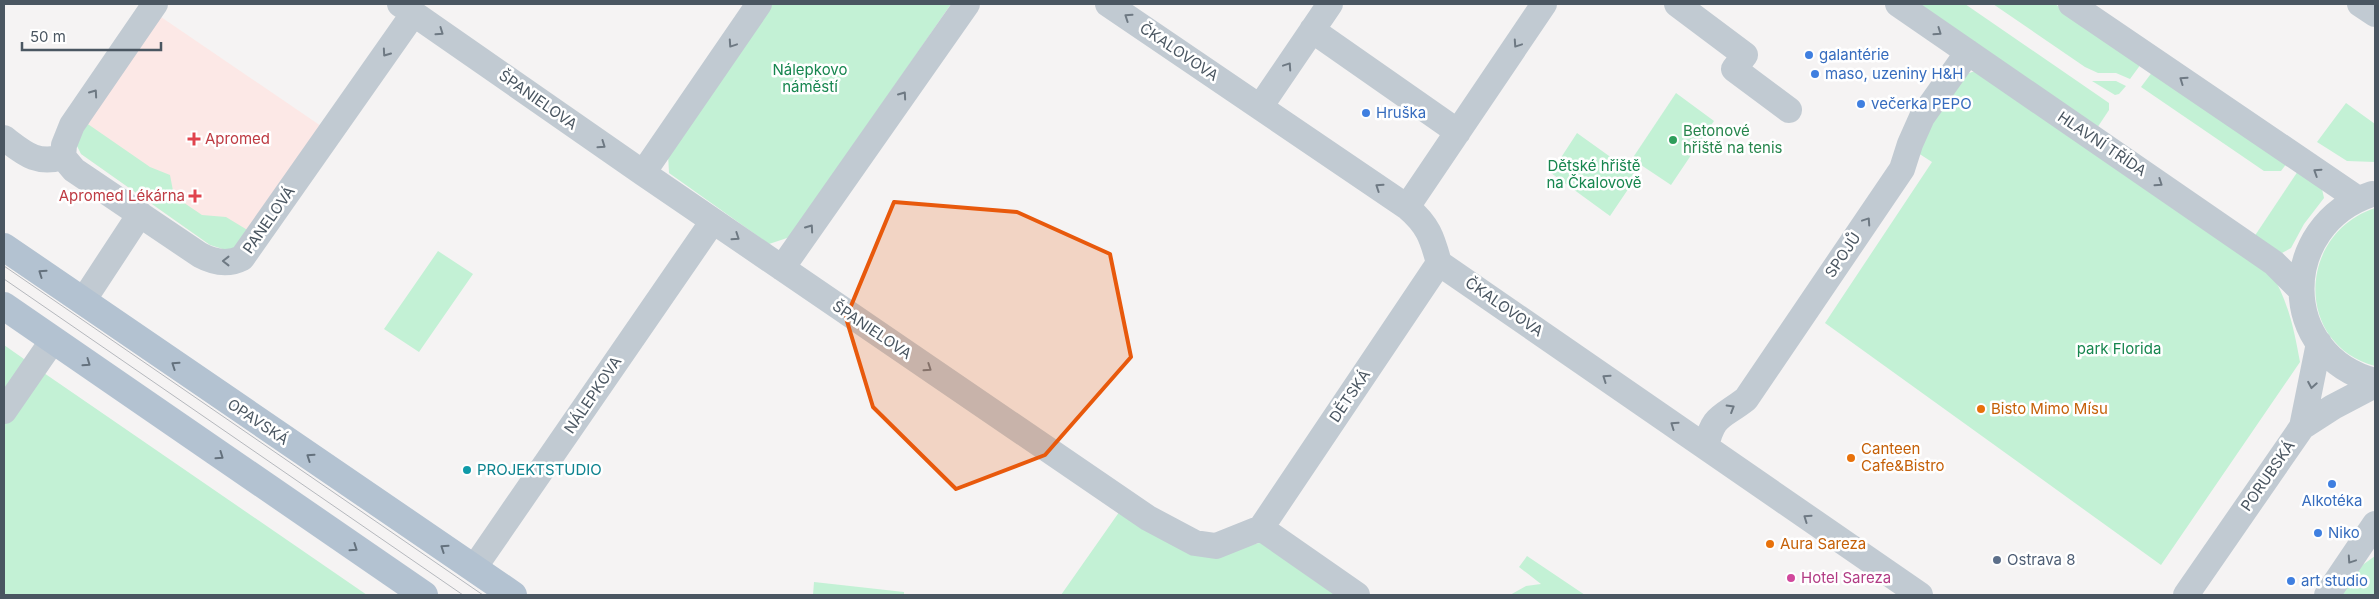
<svg xmlns="http://www.w3.org/2000/svg" width="2379" height="599" font-family="Inter,sans-serif">
  <rect width="100%" height="100%" fill="#f5f3f3"/>
  <path fill="#fce8e6" d="M161 17 321 126 251 228 210 245 81 154 80 123Z"/>
  <path fill="#c3f1d5" d="M772 4H951L790 237 769 244 669 173 668 154Z
    M1916 4H1965L2109 103V110L2097 128Z
    M1993 4H2055L2141 64 2130 79 2116 73H2098L2085 67Z
    M2153 71 2287 163 2281 171H2264L2141 87Z
    M1972 72H1980L2269 270C2288 299 2294 329 2300 362L2161 565 1825 323 1932 162 1918 153 1916 148 1964 75Z
    M2092 81H2116L2126 86 2119 94 2115 95Z
    M1676 93 1714 121 1671 185 1632 159Z
    M2346 103 2375 124V162L2347 161 2317 142Z
    M82 120 150 167 170 175 174 196 202 215 226 217 254 234 229 251 210 245 81 154 76 144Z
    M1577 133 1637 176 1610 216 1551 173Z
    M2298 171 2322 189 2324 198 2304 224 2291 248 2282 253 2254 237Z
    M2375 208V366C2294 344 2297 234 2375 208Z
    M438 251 473 274 419 352 384 329Z
    M4 345 44 373 367 595H4Z
    M1122 508 1204 557 1263 542 1339 595H1061Z
    M1527 556 1585 595H1510L1526 586 1541 584 1519 567Z
    M2375 556V595H2341L2361 566Z
    M814 582 904 592V595H813Z"/>
  <g fill="none" stroke-linecap="round" stroke-linejoin="round">
    <path stroke="#c1cad2" stroke-width="26" d="M155 4 72 125 64 145 63 157 74 170 200 255C213 262 228 265 242 258L414 13
      M400 4 643 173 1148 518 1195 543 1216 546 1261 528
      M1108 4 1407 207C1428 225 1432 237 1439 263L1920 595
      M1677 4 1745 55 1734 69 1789 110
      M1898 4 2274 263 2301 290
      M2071 4 2358 199
      M2360 4 2375 14
      M1312 30 1458 132
      M1260 107 1330 4
      M4 138C24 153 36 165 63 157
      M643 173 759 4
      M2372 194C2278 225 2277 355 2375 381
      M1407 207 1544 4
      M782 268 967 4
      M83 301 140 214
      M4 411 53 340
      M2302 427 2333 407 2375 385
      M1706 447C1713 414 1722 418 1746 399L1902 169 1910 144 1922 117 1968 52
      M1261 528 1439 263
      M1261 528 1357 595
      M474 568 713 221
      M2186 595 2302 427 2319 343
      M2327 595 2375 524"/>
    <path stroke="#b3c2d1" stroke-width="28" d="M4 247 513 595
      M4 306 424 595"/>
    <path stroke="#b5b8bd" stroke-width="1" d="M4 266 483 595
      M4 279 463 595"/>
  </g>
  <defs><path id="oneway-chevron" d="M-2-3.5L2.5 0L-2 3.5" fill="none" stroke-width="1.6" stroke-linecap="round" stroke-linejoin="round" transform="scale(1.25)"/></defs>
  <g stroke="#6e7983">
    <use href="#oneway-chevron" transform="translate(1128 17) rotate(-146)"/>
    <use href="#oneway-chevron" transform="translate(440 32) rotate(35)"/>
    <use href="#oneway-chevron" transform="translate(1938 32) rotate(35)"/>
    <use href="#oneway-chevron" transform="translate(732 44) rotate(124)"/>
    <use href="#oneway-chevron" transform="translate(1517 44) rotate(124)"/>
    <use href="#oneway-chevron" transform="translate(386 53) rotate(125)"/>
    <use href="#oneway-chevron" transform="translate(1288 66) rotate(-56)"/>
    <use href="#oneway-chevron" transform="translate(2183 80) rotate(-145)"/>
    <use href="#oneway-chevron" transform="translate(94 93) rotate(-55)"/>
    <use href="#oneway-chevron" transform="translate(903 95) rotate(-55)"/>
    <use href="#oneway-chevron" transform="translate(602 145) rotate(35)"/>
    <use href="#oneway-chevron" transform="translate(2317 172) rotate(-147)"/>
    <use href="#oneway-chevron" transform="translate(2159 183) rotate(34)"/>
    <use href="#oneway-chevron" transform="translate(1379 187) rotate(-146)"/>
    <use href="#oneway-chevron" transform="translate(1867 221) rotate(-56)"/>
    <use href="#oneway-chevron" transform="translate(810 228) rotate(-55)"/>
    <use href="#oneway-chevron" transform="translate(736 237) rotate(34)"/>
    <use href="#oneway-chevron" transform="translate(226 261) rotate(180)"/>
    <use href="#oneway-chevron" transform="translate(928 368) rotate(34)"/>
    <use href="#oneway-chevron" transform="translate(1606 378) rotate(-145)"/>
    <use href="#oneway-chevron" transform="translate(2312 385) rotate(100)"/>
    <use href="#oneway-chevron" transform="translate(1731 408) rotate(-31)"/>
    <use href="#oneway-chevron" transform="translate(1674 425) rotate(-145)"/>
    <use href="#oneway-chevron" transform="translate(1807 518) rotate(-145)"/>
    <use href="#oneway-chevron" transform="translate(2351 560) rotate(124)"/>
  </g>
  <g stroke="#64717d">
    <use href="#oneway-chevron" transform="translate(42 273) rotate(-145)"/>
    <use href="#oneway-chevron" transform="translate(87 363) rotate(35)"/>
    <use href="#oneway-chevron" transform="translate(175 365) rotate(-146)"/>
    <use href="#oneway-chevron" transform="translate(220 456) rotate(35)"/>
    <use href="#oneway-chevron" transform="translate(310 457) rotate(-146)"/>
    <use href="#oneway-chevron" transform="translate(354 548) rotate(34)"/>
    <use href="#oneway-chevron" transform="translate(444 548) rotate(-146)"/>
  </g>
  <path fill="#e8590c" fill-opacity="0.2" stroke="#e8590c" stroke-width="4" stroke-linejoin="round" d="M894 202 1017 212 1110 254 1131 357 1045 455 956 489 873 407 846 318Z"/>
  <g fill="#3f7fe0" stroke="#fff" stroke-width="2">
    <circle cx="1809" cy="55" r="5"/>
    <circle cx="1815" cy="74" r="5"/>
    <circle cx="1861" cy="104" r="5"/>
    <circle cx="1366" cy="113" r="5"/>
    <circle cx="2332" cy="484" r="5"/>
    <circle cx="2318" cy="533" r="5"/>
    <circle cx="2291" cy="581" r="5"/>
  </g>
  <g fill="#e0444e" stroke="#fff" stroke-width="2">
    <path d="M191.5 131.5h5v5h5v5h-5v5h-5v-5h-5v-5h5z"/>
    <path d="M192.5 188.5h5v5h5v5h-5v5h-5v-5h-5v-5h5z"/>
  </g>
  <circle fill="#2e9e5b" stroke="#fff" stroke-width="2" cx="1673" cy="140" r="5"/>
  <g fill="#e8710a" stroke="#fff" stroke-width="2">
    <circle cx="1981" cy="409" r="5"/>
    <circle cx="1851" cy="458" r="5"/>
    <circle cx="1770" cy="544" r="5"/>
  </g>
  <circle fill="#0f9aa8" stroke="#fff" stroke-width="2" cx="467" cy="470" r="5"/>
  <circle fill="#5c6f8a" stroke="#fff" stroke-width="2" cx="1997" cy="560" r="5"/>
  <circle fill="#d1479c" stroke="#fff" stroke-width="2" cx="1791" cy="578" r="5"/>
  <g text-anchor="middle" stroke-width="5" stroke-linejoin="round" paint-order="stroke">
    <g font-size="15" fill="#4a5661" stroke="#fff">
      <text transform="translate(1179 52) rotate(34)" y="5">ČKALOVOVA</text>
      <text transform="translate(538 100) rotate(35)" y="5">ŠPANIELOVA</text>
      <text transform="translate(2102 144) rotate(34)" y="5">HLAVNÍ TŘÍDA</text>
      <text transform="translate(269 220) rotate(-55)" y="5">PANELOVÁ</text>
      <text transform="translate(1843 255) rotate(-56)" y="5">SPOJŮ</text>
      <text transform="translate(1504 307) rotate(35)" y="5">ČKALOVOVA</text>
      <text transform="translate(872 330) rotate(34)" y="5">ŠPANIELOVA</text>
      <text transform="translate(593 395) rotate(-56)" y="5">NÁLEPKOVA</text>
      <text transform="translate(1350 396) rotate(-56)" y="5">DĚTSKÁ</text>
      <text transform="translate(258 422) rotate(34)" y="5">OPAVSKÁ</text>
      <text transform="translate(2268 476) rotate(-55)" y="5">PORUBSKÁ</text>
    </g>
    <g font-size="15" fill="#366cbe" stroke="#fff" text-anchor="start">
      <text x="1819" y="60">galantérie</text>
      <text x="1825" y="79">maso, uzeniny H&amp;H</text>
      <text x="1871" y="109">večerka PEPO</text>
      <text x="1376" y="118">Hruška</text>
      <text x="2332" y="506" text-anchor="middle">Alkotéka</text>
      <text x="2328" y="538">Niko</text>
      <text x="2301" y="586">art studio</text>
    </g>
    <g font-size="15" fill="#17864f" stroke="#fff">
      <text x="810" y="75">Nálepkovo<tspan x="810" dy="17">náměstí</tspan></text>
      <text x="1594" y="171">Dětské hřiště<tspan x="1594" dy="17">na Čkalovově</tspan></text>
      <text x="2119" y="354">park Florida</text>
    </g>
    <g font-size="15" fill="#27864d" stroke="#fff" text-anchor="start">
      <text x="1683" y="136">Betonové<tspan x="1683" dy="17">hřiště na tenis</tspan></text>
    </g>
    <g font-size="15" fill="#be3a42" stroke="#fff" text-anchor="start">
      <text x="205" y="144">Apromed</text>
      <text x="185" y="201" text-anchor="end">Apromed Lékárna</text>
    </g>
    <g font-size="15" fill="#c56008" stroke="#fff" text-anchor="start">
      <text x="1991" y="414">Bisto Mimo Mísu</text>
      <text x="1861" y="454">Canteen<tspan x="1861" dy="17">Cafe&amp;Bistro</tspan></text>
      <text x="1780" y="549">Aura Sareza</text>
    </g>
    <g font-size="15" fill="#0d838f" stroke="#fff" text-anchor="start">
      <text x="477" y="475">PROJEKTSTUDIO</text>
    </g>
    <g font-size="15" fill="#4e5e75" stroke="#fff" text-anchor="start">
      <text x="2007" y="565">Ostrava 8</text>
    </g>
    <g font-size="15" fill="#b23c85" stroke="#fff" text-anchor="start">
      <text x="1801" y="583">Hotel Sareza</text>
    </g>
  </g>
  <rect width="2379" height="599" fill="none" stroke="#4a5661" stroke-width="10"/>
  <path d="M22 42v8h139v-8" fill="none" stroke="#4a5661" stroke-width="2.5"/>
  <text x="30" y="42" font-size="15" fill="#4a5661" stroke="#ffffff" stroke-width="4" paint-order="stroke">50 m</text>
</svg>
